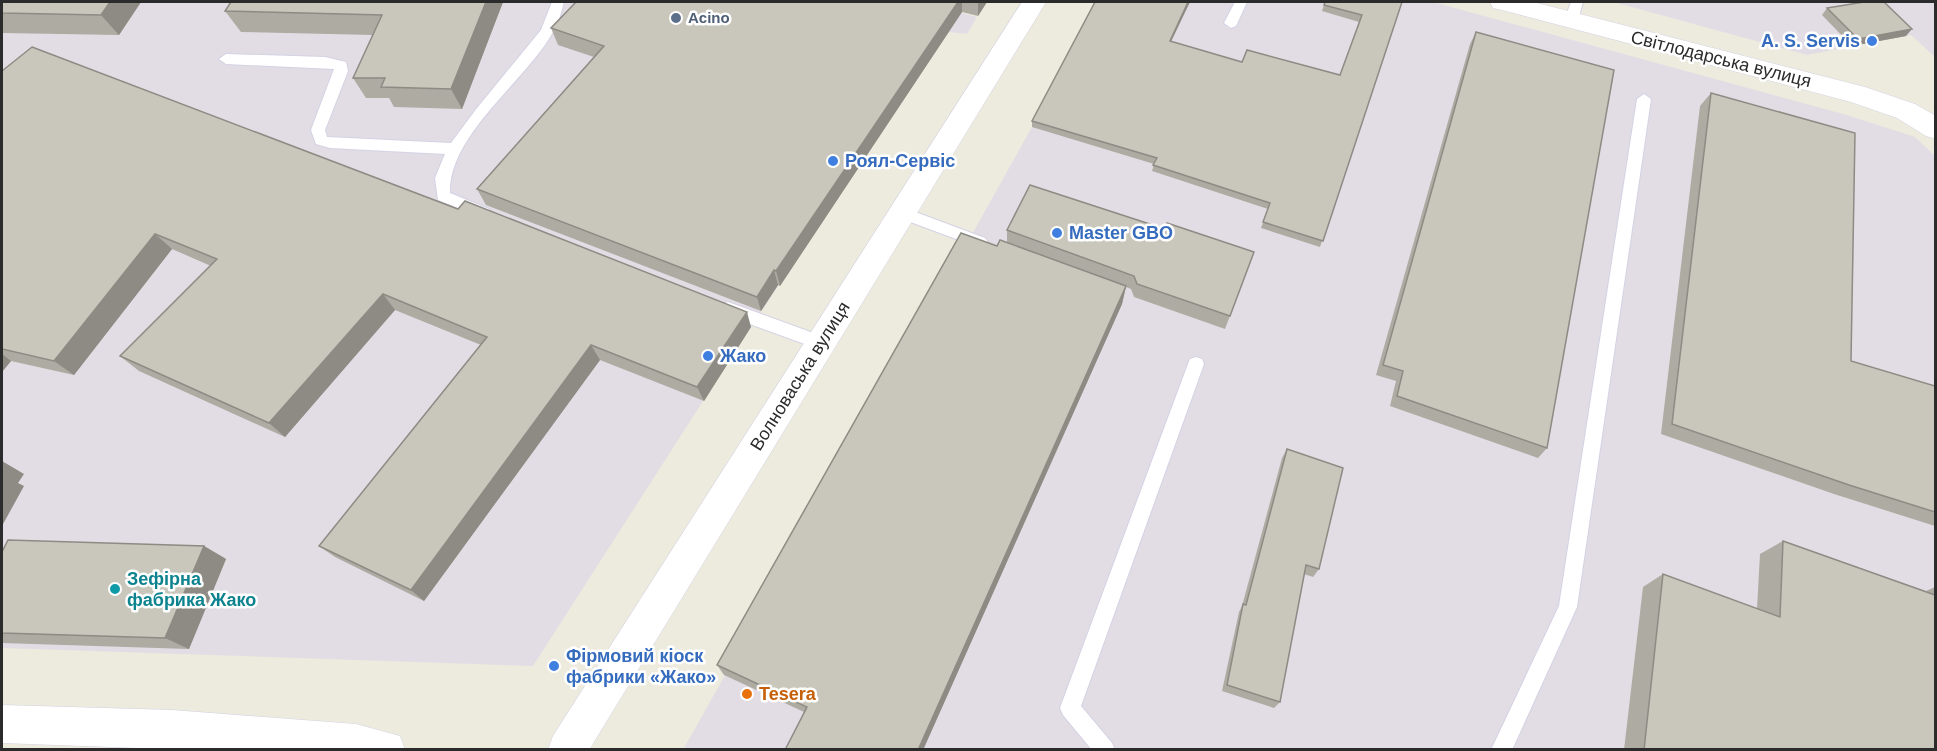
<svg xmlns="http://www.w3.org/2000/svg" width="1937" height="751" font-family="Helvetica,sans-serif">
  <rect width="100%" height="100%" fill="#edebdd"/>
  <path fill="#e2dde5" d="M2 2H921L977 17 967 34 949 32 750 328 533 666 2 648Z
    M1099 2H1433L1847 115 1915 137 1935 156V749L683 750 1032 127Z
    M1613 2H1935V57L1911 35 1807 55Z"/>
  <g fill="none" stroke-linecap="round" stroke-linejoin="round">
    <defs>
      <path id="service" d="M552 2H564C561 12 559 23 553 32 526 81 448 135 450 193L489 209 491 213 489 217 484 219 438 200 435 178 445 154 330 148 316 144 311 130 334 69 226 64 219 59 226 54 325 57 346 62 348 71 325 130 327 137 451 143 477 108 541 30Z
        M1235 2H1247L1236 26 1231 28 1224 23Z
        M1571 2H1583L1578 21 1571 26 1564 21Z
        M1644 94 1651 99 1577 607 1512 750H1491L1559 606 1637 99Z
        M902 207 985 238 988 242 985 246 980 248 897 217 895 213 897 209Z
        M728 302 827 338 829 343 827 348 821 350 722 314 720 309 722 304Z
        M1196 357 1202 359 1204 364 1081 706 1112 743 1115 750H1092L1063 715 1060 708 1188 364 1190 359Z"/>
      <path id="minor" d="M1022 2H1046L589 750H548L553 736Z
        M1490 2H1533L1865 87 1915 104 1936 116V139L1926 136 1897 118 1851 102 1502 10 1493 8Z
        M2 705 172 710 356 724 400 736 405 750H193L2 743Z"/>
    </defs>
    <use href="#service" stroke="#d4d2e4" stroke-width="2"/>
    <use href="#minor" stroke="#d4d2e4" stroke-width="1"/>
    <use href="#service" fill="#fff" fill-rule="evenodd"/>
    <use href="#minor" fill="#fff" fill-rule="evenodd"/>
  </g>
  <path fill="#adaba2" d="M2 2H141L119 35 2 33Z
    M231 2H503L462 109 394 107 389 98H366L353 78 373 35 241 32 225 11Z
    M576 2H987L978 16 962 12 780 286 778 285 761 311 486 205 477 189 594 57 558 45 551 28Z
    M1325 2H1402L1320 247 1261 228 1268 209 1152 171 1154 164 1032 127V121L1171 42 1242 62 1340 75 1359 22 1322 11Z
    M1827 8 1906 36 1852 46 1822 15Z
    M1476 32 1547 448 1538 458 1390 406 1396 381 1376 375 1470 44Z
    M2 71 751 327 704 401 600 360 424 601 335 557 319 546 481 345 395 310 285 437 139 371 120 356 211 266 172 249 74 375 11 361 2 372Z
    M1711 93 1851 361 1935 386V526L1834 494 1661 434 1700 106Z
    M1165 229 1254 252 1225 329 1134 297 1131 289 1126 287 1122 304 923 750H786L804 712 724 675 717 665 997 246 1007 242V230Z
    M1287 449 1319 569 1313 577 1304 574 1280 702 1274 708 1222 691 1239 612 1242 606 1282 458Z
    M1783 541 1926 591 1935 587V750H1624L1643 587 1663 574 1757 609 1760 554Z
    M204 546 226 559 189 649 2 643V552Z"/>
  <path fill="#8d8b84" d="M110 2H141L119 35 101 15Z
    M486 2H503L462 109 451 89Z
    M958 2H962V12L780 286 776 271Z
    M978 2H987L978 16Z
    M1188 2H1190L1168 48 1170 41Z
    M1912 29 1906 36 1852 46 1858 39Z
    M155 234 172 249 74 375 54 361Z
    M774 270 778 285 761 311 757 297Z
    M1126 286 1122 304 923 750H918Z
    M383 294 395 310 285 437 269 423Z
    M747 312 751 327 704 401 697 387Z
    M591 345 600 360 424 601 411 590Z
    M2 354 11 361 2 372Z
    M2 461 24 474 18 483 24 486 2 526Z
    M204 546 226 559 189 649 165 638Z"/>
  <path fill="#c9c7bc" stroke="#8d8b84" stroke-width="1.5" d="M2 2H110L101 15 2 13Z
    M231 2H486L451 89 381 87 385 78H353L382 15 225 11Z
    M576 2H958L776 271 774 270 757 297 477 189 604 46 551 28Z
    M1095 2H1188L1170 41 1242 62 1247 50 1340 75 1362 15 1324 5 1325 2H1402L1323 241 1263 222 1270 203 1153 165 1157 158 1032 121Z
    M1864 2H1884L1912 29 1858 39 1827 8Z
    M1476 32 1614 70 1547 448 1397 396 1403 371 1383 365Z
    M32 47 458 209 465 201 747 312 697 387 591 345 411 590 319 546 487 337 383 294 269 423 120 356 217 259 155 234 54 361 2 349V71Z
    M1711 93 1855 133 1851 361 1935 386V512L1849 485 1672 424Z
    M1030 185 1165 229 1167 223 1254 252 1230 316 1137 284 1134 276 1007 230Z
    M961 233 997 246 1000 240 1126 286 918 750H785L807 707 717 665Z
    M1287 449 1343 468 1319 569 1306 565 1280 702 1227 685 1243 604 1246 605Z
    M8 540 204 546 165 638 2 633V552Z
    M1783 541 1935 595V750H1644L1663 574 1780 617Z"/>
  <circle fill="#5c6f8a" stroke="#fff" stroke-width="2" cx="676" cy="18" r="6"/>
  <g fill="#3f7fe0" stroke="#fff" stroke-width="2">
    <circle cx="1872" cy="41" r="6"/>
    <circle cx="833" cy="161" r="6"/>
    <circle cx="1057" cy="233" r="6"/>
    <circle cx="708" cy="356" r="6"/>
    <circle cx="554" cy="666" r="6"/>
  </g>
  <circle fill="#0f9aa8" stroke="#fff" stroke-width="2" cx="115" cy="589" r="6"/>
  <circle fill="#e8710a" stroke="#fff" stroke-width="2" cx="747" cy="694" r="6"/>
  <g text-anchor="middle" stroke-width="5" stroke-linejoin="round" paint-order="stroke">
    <g font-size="15" font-weight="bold" fill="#4e5e75" stroke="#fff" text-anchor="start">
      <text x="688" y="23">Acino</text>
    </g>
    <g font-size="18" font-weight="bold" fill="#366cbe" stroke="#fff" text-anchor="start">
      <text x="1860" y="47" text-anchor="end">A. S. Servis</text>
      <text x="845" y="167">Роял-Сервіс</text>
      <text x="1069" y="239">Master GBO</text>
      <text x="720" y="362">Жако</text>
      <text x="566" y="662">Фірмовий кіоск<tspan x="566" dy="21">фабрики «Жако»</tspan></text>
    </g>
    <g font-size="18" fill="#2b2b2b" stroke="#fff">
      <text transform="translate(1721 59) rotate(14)" y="6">Світлодарська вулиця</text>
      <text transform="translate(800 376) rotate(-58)" y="6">Волноваська вулиця</text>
    </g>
    <g font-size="18" font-weight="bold" fill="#0d838f" stroke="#fff" text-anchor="start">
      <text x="127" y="585">Зефірна<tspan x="127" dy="21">фабрика Жако</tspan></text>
    </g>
    <g font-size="18" font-weight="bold" fill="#c56008" stroke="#fff" text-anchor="start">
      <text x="759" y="700">Tesera</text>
    </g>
  </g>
  <rect width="1937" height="751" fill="none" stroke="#2b2b2b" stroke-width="6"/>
</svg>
